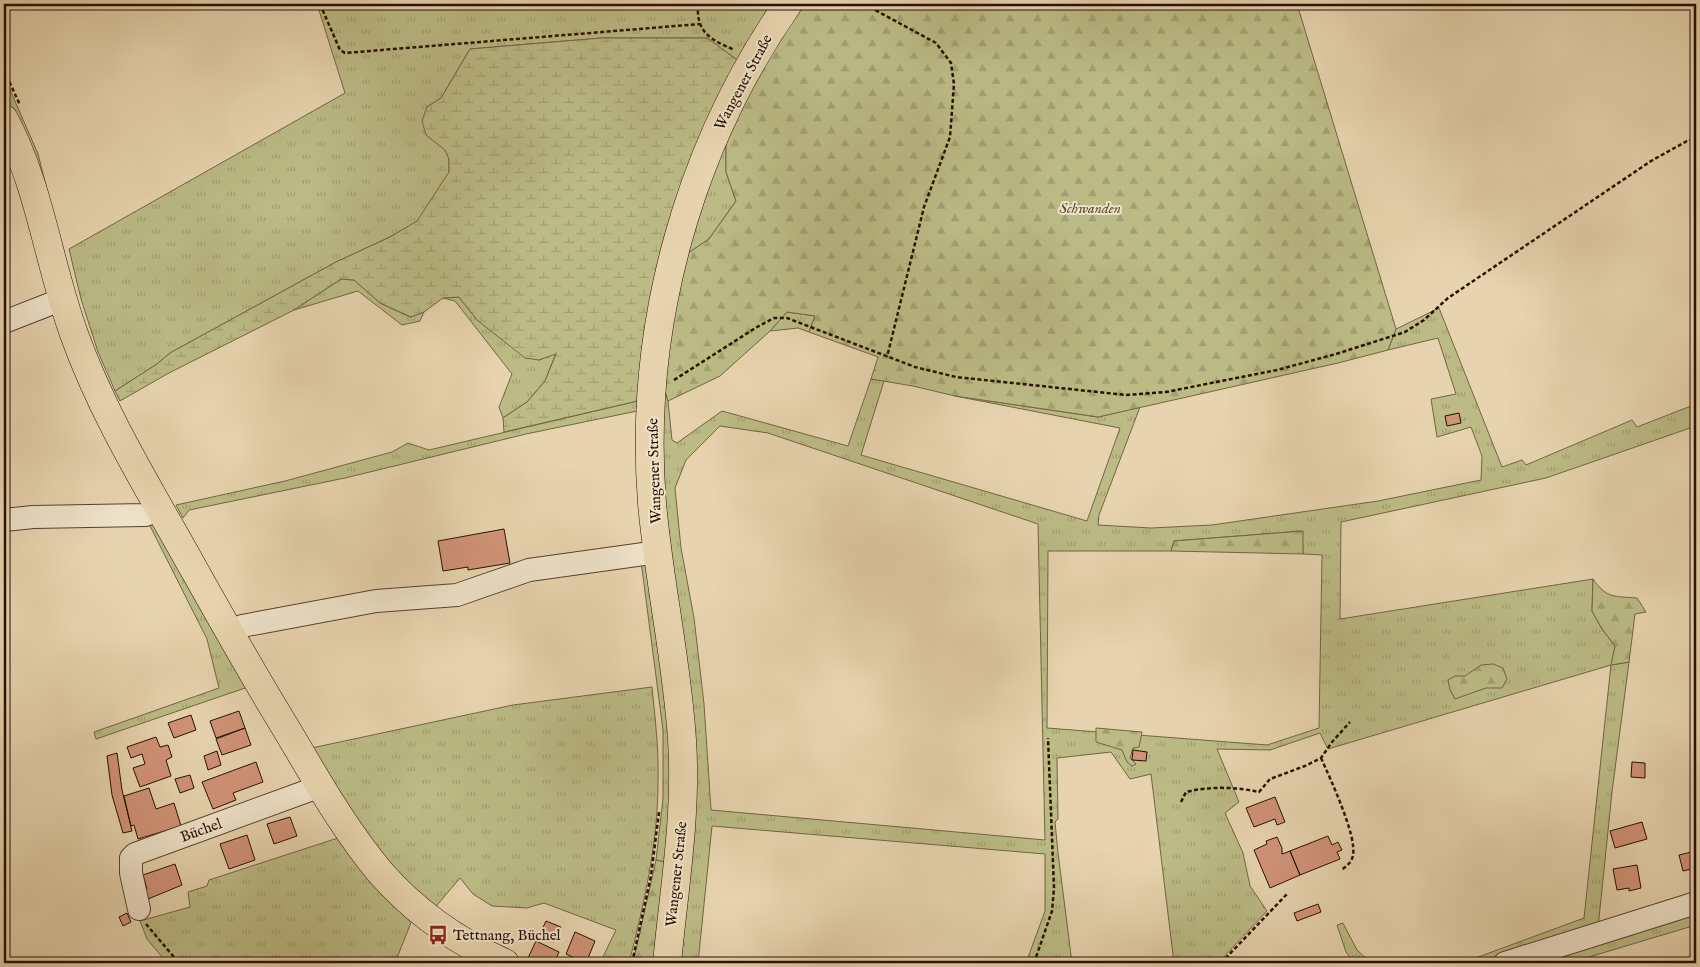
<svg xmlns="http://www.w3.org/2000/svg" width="1700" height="967" font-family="'IM FELL English',serif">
  <defs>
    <pattern id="grass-tufts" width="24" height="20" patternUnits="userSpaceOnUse" patternTransform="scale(1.25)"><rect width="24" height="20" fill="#bcbb86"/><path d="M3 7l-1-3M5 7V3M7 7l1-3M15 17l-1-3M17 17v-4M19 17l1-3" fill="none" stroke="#a2a072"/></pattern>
    <pattern id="forest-firs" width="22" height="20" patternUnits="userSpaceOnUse" patternTransform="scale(1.25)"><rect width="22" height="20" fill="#bcbb86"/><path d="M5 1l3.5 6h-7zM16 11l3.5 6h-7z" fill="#a2a072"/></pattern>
    <pattern id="wetland-marsh" width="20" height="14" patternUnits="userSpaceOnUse" patternTransform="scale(1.25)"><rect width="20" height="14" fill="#bcbb86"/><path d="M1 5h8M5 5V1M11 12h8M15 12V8" fill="none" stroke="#a2a072"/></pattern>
  </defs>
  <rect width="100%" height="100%" fill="#e7d4ae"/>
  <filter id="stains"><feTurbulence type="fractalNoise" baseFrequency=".004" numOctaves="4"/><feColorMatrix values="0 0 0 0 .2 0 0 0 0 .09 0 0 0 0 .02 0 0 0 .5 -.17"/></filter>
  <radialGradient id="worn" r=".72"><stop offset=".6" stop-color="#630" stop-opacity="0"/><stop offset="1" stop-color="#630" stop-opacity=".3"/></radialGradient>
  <path fill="url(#grass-tufts)" stroke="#726544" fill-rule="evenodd" d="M317 4H777L740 62 707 38H601L470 49 441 98 427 107 426 135 445 149 449 159V173L418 221 390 237 336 262 170 353 157 364 115 391 98 352 81 299 69 249 345 93Z
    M4 76 38 154 70 280 24 147 4 104Z
    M726 130V172L736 201 709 239 681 258Z
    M341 279 354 280 380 303 410 317 424 312 420 321 402 325 358 291 294 310Z
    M459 297 477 320 539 360 556 353 545 381 527 402 503 418 499 407 512 374 455 301 443 298Z
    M1439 308 1502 467 1522 460 1526 465 1632 420 1637 427 1696 404V426L1546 478 1341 522 1340 619 1593 579 1592 611 1602 629 1615 646 1612 665 1629 662 1612 792 1598 928 1492 963H1462L1584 918 1611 665 1328 749 1320 733 1270 750 1217 749 1239 802 1225 813 1243 853 1250 886 1267 911 1218 963H1174L1151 774 1130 779 1111 752 1057 758 1058 819 1055 822 1058 853 1072 963H1026L1045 911V854L712 826 698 963H676L661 376 668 401 672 440 677 443 722 411 848 446 871 379 884 381 861 455 1087 521 1120 428 955 396 1098 417 1140 407 1099 515 1098 525 1151 528 1212 525 1378 501 1481 480 1482 456 1471 427 1437 437 1431 399 1456 394 1438 338 1388 350 1396 329ZM720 426 768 433 1038 524 1045 840 711 810 704 704 694 618 681 548 675 488 686 460ZM1302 531 1303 554 1322 555 1319 728 1267 745 1047 728 1048 551H1171L1174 541Z
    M787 312 815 316 809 332 798 328 770 331Z
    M642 400V410L526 434 345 478 189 510 183 518 176 505 285 481 392 452 408 443 429 450Z
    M154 513 251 686 96 739 94 732 219 688 207 639 148 522Z
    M648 560 670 711 669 863 656 860 663 799V730L641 561Z
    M652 687C655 718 659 750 658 782 658 843 644 904 629 963H600L616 930 544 903 527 908 492 906 473 894 460 878 432 911 396 878 307 749 513 705Z
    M344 836 414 915 395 963H167L147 939 140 921 190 907 188 892 207 886 209 880Z
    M1696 909V925L1569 963H1520Z
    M1343 923 1357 950 1371 963H1354L1346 952 1337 925Z"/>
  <path fill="url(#forest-firs)" stroke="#726544" d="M798 4H1297L1396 329 1388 350 1338 363 1098 417 955 396 913 386 871 379 878 357 809 332 815 316 787 312 770 331 720 376 668 401 661 376 681 258 709 239 736 201 726 172V130Z
    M1303 531V554L1171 551 1174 541Z
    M1593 579C1607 599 1614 596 1637 598L1646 612 1635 614 1629 662 1611 665 1615 646 1602 629 1592 611Z
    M1493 664 1503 668 1507 679 1502 688H1486L1455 699 1450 690 1448 680 1455 676H1465L1481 665Z
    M1096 728 1142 732 1139 747 1133 748 1130 758 1136 764 1132 766 1127 762 1122 750 1096 742Z
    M656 860 669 863 657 963H633Z"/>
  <path fill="url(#wetland-marsh)" stroke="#726544" d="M601 38H707L740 62 695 151 663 242 645 339 642 400 504 432 503 418 527 402 545 381 556 354 539 360 525 358 477 320 459 297 443 298 424 312 411 317 380 303 354 280 341 279 294 310 167 374 120 401 115 391 157 364 170 353 336 262 390 237 417 221 449 172V159L445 150 426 135 422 121 427 107 441 98 470 49Z"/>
  <path fill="#d19378" stroke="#280f02" d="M1459 413 1461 423 1447 426 1445 416Z
    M504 529 510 563 468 570V567L443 571 438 541Z
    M239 711 245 728 216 738 210 721Z
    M191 715 196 730 174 738 168 723Z
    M245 728 251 745 222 755 216 739Z
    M156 737 160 747 168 745 172 757 166 760 171 776 140 787 133 768 145 764 142 754 131 758 127 747Z
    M1133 750 1147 752 1146 761 1132 760Z
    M217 751 221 765 208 770 204 756Z
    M117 753 122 790 132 831 123 833 112 795 107 756Z
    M256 762 263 782 233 793 236 800 213 809 202 782Z
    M1632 762 1645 763V778L1631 777Z
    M190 775 194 788 180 793 175 779Z
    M149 788 156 809 174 803 181 826 138 839 134 825 131 826 124 796Z
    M1275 797 1285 822 1277 825 1275 819 1254 827 1246 808Z
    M290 817 297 836 274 844 267 824Z
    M1642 822 1647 839 1615 848 1610 831Z
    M247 835 255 860 229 869 220 844Z
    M1328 836 1332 845 1338 842 1342 850 1337 852 1340 859 1300 875 1290 851Z
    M1277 837 1282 848V854L1290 851 1300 875 1270 888 1254 850 1267 844 1266 841Z
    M1696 851V871V868L1683 871 1679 855Z
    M175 864 182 885 148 899 144 890 147 889 143 875Z
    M1637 865 1641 888 1629 891V888L1617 890 1613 869Z
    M1318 904 1321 912 1297 921 1294 913Z
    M127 913 131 922 123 926 119 917Z
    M546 921 561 927 554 942 539 936Z
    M575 932 595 941 586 963 566 954Z
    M536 941 559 952 554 963H534L527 960Z"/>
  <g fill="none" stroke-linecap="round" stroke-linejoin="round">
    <defs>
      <path id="minor" d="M4 322 63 299
        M4 520 33 517 145 515 160 510
        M229 634 242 626 376 601 457 595 529 570 658 552
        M139 909 131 873V858L135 854 321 786
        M1505 963 1696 903"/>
      <path id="major" d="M4 119C40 186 48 262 74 334 100 407 140 474 178 541 209 596 240 652 273 707 307 762 338 822 380 872 414 911 458 942 505 963
        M667 963C674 889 687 815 682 740 677 661 659 583 652 503 638 328 688 148 788 4"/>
    </defs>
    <use href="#minor" stroke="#58402d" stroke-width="24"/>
    <use href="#major" stroke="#280f02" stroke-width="29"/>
    <path stroke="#280f02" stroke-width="2.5" stroke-dasharray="4 2.5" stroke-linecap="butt" d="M320 4 340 50 345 53 700 24
      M698 4C696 32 710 40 735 50
      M864 4 936 43 951 63 954 84 950 137 924 207 887 357
      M4 70 20 105
      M674 380 757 327 774 318H787L915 367 956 377 1126 395 1166 392 1277 370 1336 354 1405 332 1424 320 1448 298 1651 161 1687 141 1696 138
      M1321 758C1330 778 1357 836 1353 855 1352 862 1347 866 1341 870
      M1181 802 1186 792C1209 786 1237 787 1259 792L1270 779 1305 766 1321 758 1332 742 1350 722
      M146 924 179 963
      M632 963 651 876 659 812
      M1034 963 1052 911 1054 888 1048 738
      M1221 963 1287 894"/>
    <use href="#minor" stroke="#efe3ca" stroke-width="22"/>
    <use href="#major" stroke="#e7d4ae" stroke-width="28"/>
  </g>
  <defs>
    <symbol id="bus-bare" viewBox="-9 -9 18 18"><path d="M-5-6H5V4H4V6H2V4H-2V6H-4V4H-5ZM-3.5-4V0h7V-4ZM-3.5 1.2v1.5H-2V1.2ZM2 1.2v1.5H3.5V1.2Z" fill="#8f2418" stroke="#efe3ca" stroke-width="2.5" paint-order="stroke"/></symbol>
  </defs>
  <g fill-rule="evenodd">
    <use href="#bus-bare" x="424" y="921" width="28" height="28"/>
  </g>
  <g text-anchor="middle" stroke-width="4" stroke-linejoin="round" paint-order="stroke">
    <g font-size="15" fill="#280f02" stroke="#efe3ca">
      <text transform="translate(743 82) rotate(-62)" y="5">Wangener Straße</text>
      <text transform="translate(654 471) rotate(-92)" y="5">Wangener Straße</text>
      <text transform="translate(201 830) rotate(-20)" y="5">Büchel</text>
      <text transform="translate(676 874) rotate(-84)" y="5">Wangener Straße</text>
    </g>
    <g font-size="15" font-style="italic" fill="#5c4b30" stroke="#efe3ca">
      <text x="1090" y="213">Schwanden</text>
    </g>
    <g font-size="15" fill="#280f02" stroke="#efe3ca" text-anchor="start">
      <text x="453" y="940">Tettnang, Büchel</text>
    </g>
  </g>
  <rect width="1700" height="967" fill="none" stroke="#e7d4ae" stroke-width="20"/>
  <rect x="5" y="5" width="1690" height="957" fill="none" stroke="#280f02" stroke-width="2.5"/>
  <rect x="10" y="10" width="1680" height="947" fill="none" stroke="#280f02"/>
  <rect width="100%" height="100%" filter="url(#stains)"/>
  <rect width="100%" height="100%" fill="url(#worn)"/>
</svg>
